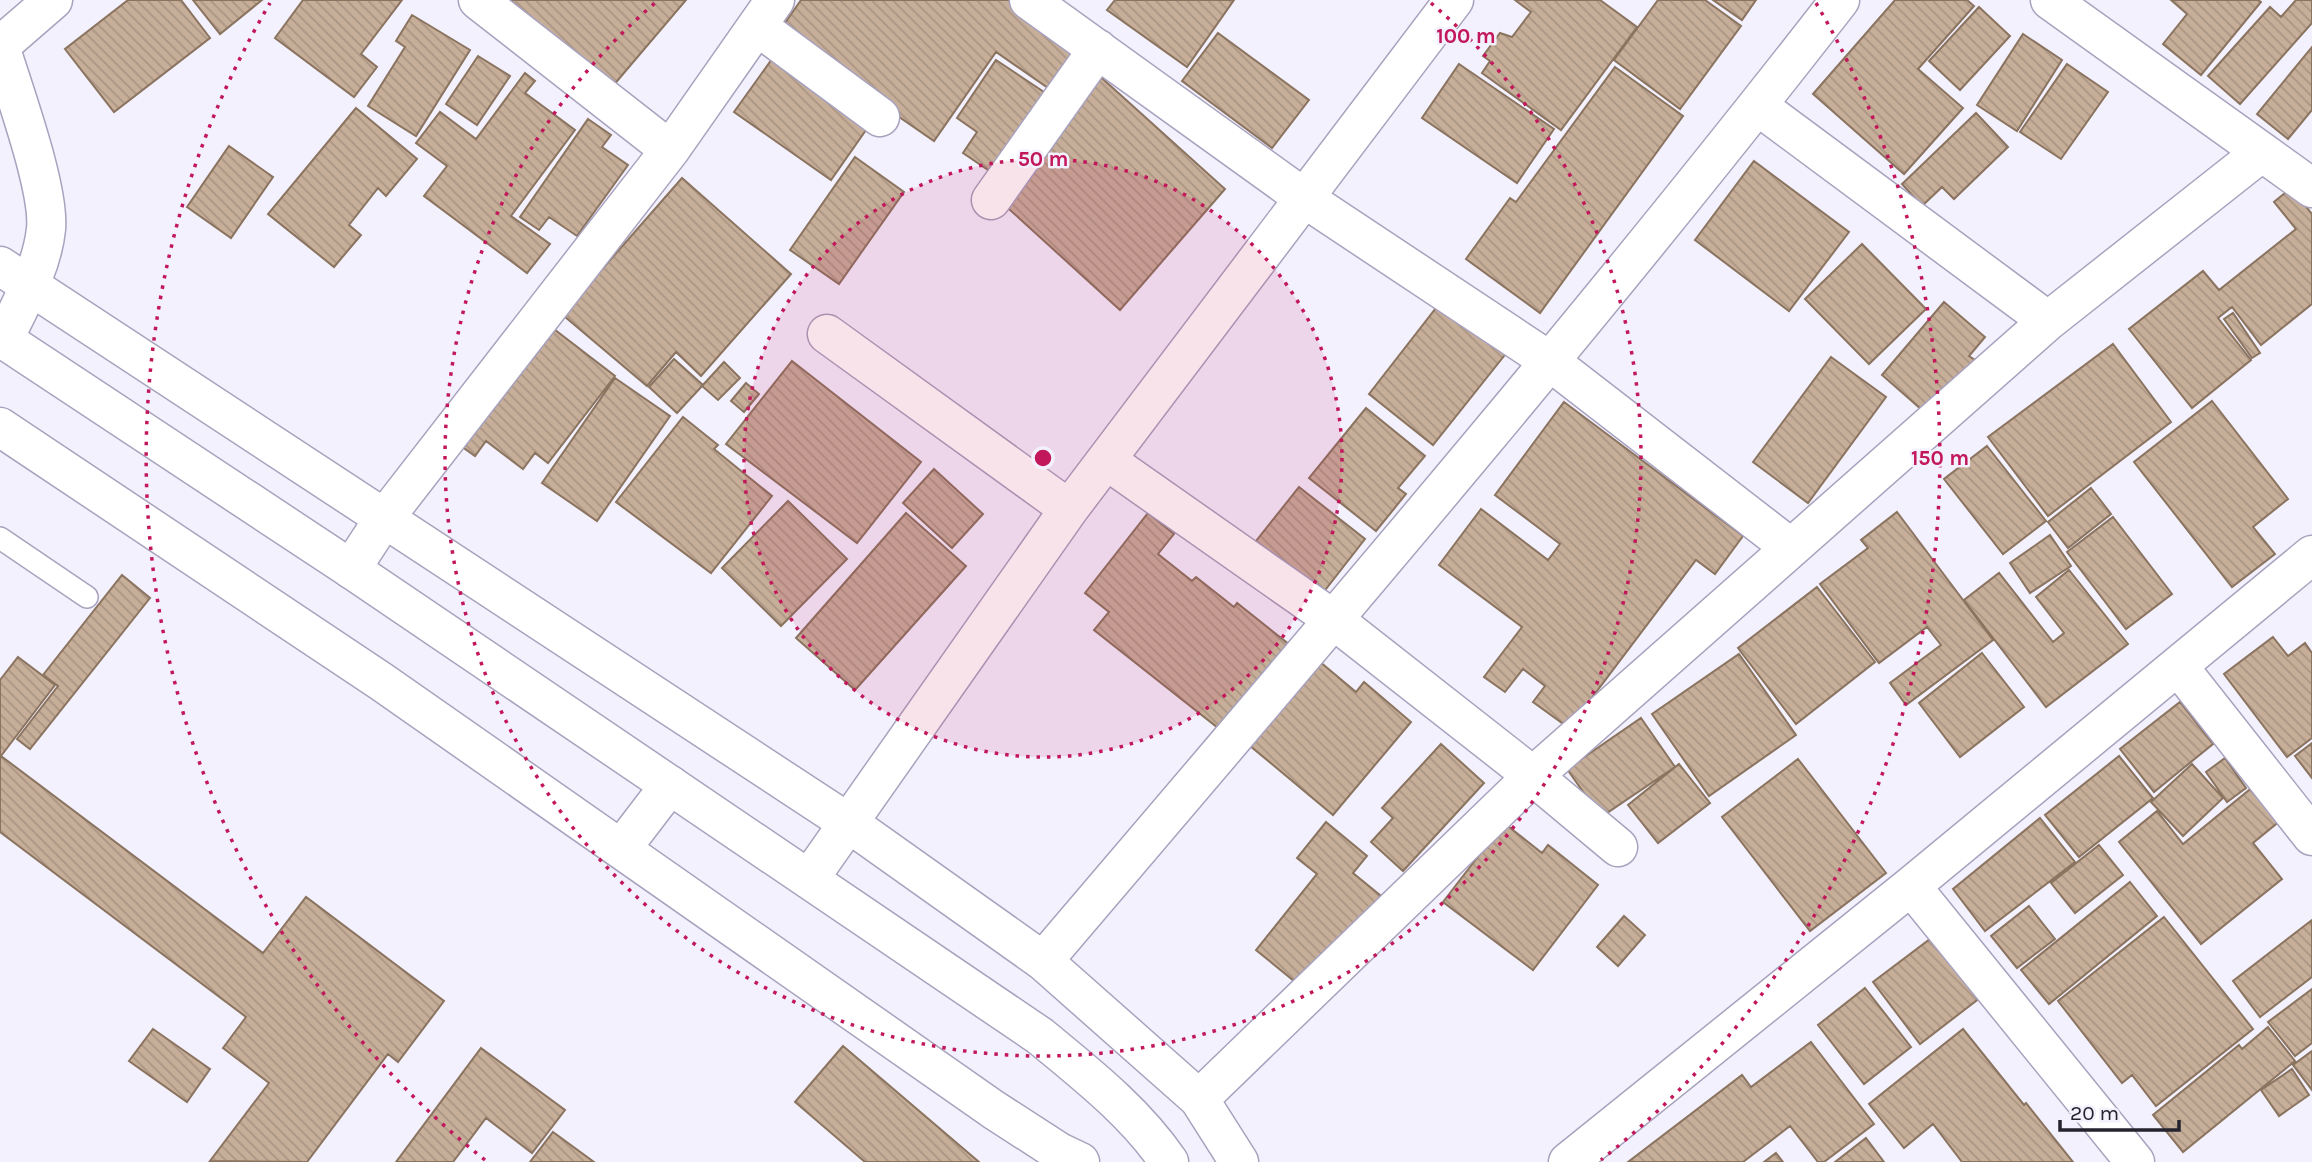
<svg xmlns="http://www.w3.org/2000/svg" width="2312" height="1162" font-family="Karla,sans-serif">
  <defs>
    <pattern id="building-back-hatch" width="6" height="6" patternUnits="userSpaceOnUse" patternTransform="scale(1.75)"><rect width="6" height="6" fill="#c6ae99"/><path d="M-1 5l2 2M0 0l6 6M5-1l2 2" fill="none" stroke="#aa9584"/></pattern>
  </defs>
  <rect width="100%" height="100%" fill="#f3f1fd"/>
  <path fill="url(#building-back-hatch)" stroke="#8a735f" stroke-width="2" d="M128 0H181L210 38 114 112 65 49Z
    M193 0H262L220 34Z
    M303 0H402L361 54 377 67 354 97 275 38Z
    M510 0H686L612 87Z
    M801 0H1012L1081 47 1051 90 996 52 934 141 778 33Z
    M1115 0H1234L1187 67 1107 10Z
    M1515 0H1600L1637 27 1561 130 1482 73 1490 61 1483 56 1500 33 1512 37 1531 12Z
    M1658 0H1705L1741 26 1680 109 1614 60Z
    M1713 0H1756L1742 20Z
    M1895 0H1967L1974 6 1918 69 1963 108 1904 174 1813 94Z
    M2171 0H2258L2261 2 2201 75 2163 44 2187 14Z
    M2296 0H2312V23L2240 104 2208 76 2270 7 2281 17Z
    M1979 7 2010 36 1960 90 1929 61Z
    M412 15 470 50 416 136 368 106 405 47 396 41Z
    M1218 33 1309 100 1272 148 1182 81Z
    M2023 34 2062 60 2017 131 1977 105Z
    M2312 47V110L2288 139 2257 114Z
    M777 52 873 120 831 180 734 112Z
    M478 56 510 76 477 125 446 104Z
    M996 60 1050 96 997 176 963 153 977 132 957 118Z
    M1459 64 1554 129 1517 183 1422 118Z
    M2067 64 2108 92 2061 159 2020 132Z
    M1615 67 1683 116 1540 313 1466 259 1510 198 1516 202Z
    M1094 71 1225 189 1120 310 999 200Z
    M525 73 535 81 525 93 575 130 511 216 550 244 527 273 424 196 447 166 416 143 440 112 476 139Z
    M356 108 417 159 386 196 378 188 349 225 361 235 334 267 268 214Z
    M1976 113 2008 147 1954 199 1942 187 1922 206 1902 184Z
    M588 119 611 135 602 147 628 165 577 236 549 217 539 230 520 217Z
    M229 146 273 177 231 238 187 207Z
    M855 157 904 192 839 284 790 250Z
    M1754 161 1849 232 1789 311 1695 240Z
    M682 178 791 274 701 376 676 352 647 386 558 311 597 275Z
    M2291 188 2312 214V304L2261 345 2232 307 2218 318 2251 360 2192 408 2129 329 2203 271 2219 290 2296 229 2274 202Z
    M1862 244 1926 309 1869 364 1805 299Z
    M1443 299 1508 351 1433 445 1369 394Z
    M1944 302 1985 337 1969 356 1978 362 1930 417 1882 375Z
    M2233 313 2260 353 2252 358 2224 319Z
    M550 326 615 376 548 463 535 453 523 469 486 441 475 456 461 446Z
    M2113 344 2171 422 2048 516 1988 437Z
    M1831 357 1886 397 1808 503 1753 462Z
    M674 359 703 385 677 413 649 387Z
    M792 361 921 462 857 543 726 444Z
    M724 362 740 378 718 400 702 386Z
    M615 378 670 416 597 521 542 483Z
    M746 383 759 394 744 412 731 401Z
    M2212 401 2288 499 2253 527 2275 554 2232 587 2134 462Z
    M1564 402 1743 536 1715 574 1696 560 1569 728 1533 702 1545 686 1523 669 1505 692 1484 677 1522 627 1439 565 1481 509 1548 560 1560 544 1495 495Z
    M1366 408 1425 456 1398 488 1406 494 1376 531 1309 478Z
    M683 417 718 445 714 449 772 496 711 573 616 502Z
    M1987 446 2046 521 2003 554 1944 479Z
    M934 469 983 514 952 548 903 503Z
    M1299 487 1365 539 1322 594 1256 541Z
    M2091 488 2111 514 2068 548 2048 522Z
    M788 501 847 559 781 626 722 568Z
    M1897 512 1993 640 1906 705 1890 683 1941 645 1927 627 1879 663 1820 584 1868 548 1861 540Z
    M906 513 966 566 855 690 796 638Z
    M1148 513 1174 534 1158 554 1192 581 1196 577 1234 607 1237 603 1295 649 1227 735 1094 630 1109 612 1085 593Z
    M2113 517 2172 594 2126 629 2067 552Z
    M2050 535 2071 566 2030 593 2010 563Z
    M2069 570 2128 644 2046 707 1964 600 1999 573 2053 642 2064 633 2036 597Z
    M122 575 150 598 30 749 17 739 58 686 43 675Z
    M1817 587 1875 662 1796 724 1738 648Z
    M2273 637 2288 656 2305 643 2312 653V738L2287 757 2224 674Z
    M1982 653 2024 707 1960 757 1919 703Z
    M1739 654 1796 735 1709 796 1652 714Z
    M1313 656 1356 692 1364 682 1411 722 1333 815 1243 740Z
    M18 657 55 685 1 756 263 953 306 897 444 1001 398 1062 388 1054 307 1162 210 1161 269 1083 223 1048 246 1017 0 832V680Z
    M2180 702 2213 744 2154 792 2120 749Z
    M1641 718 1675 767 1601 817 1567 769Z
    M2312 743V778L2295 756Z
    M1441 744 1484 783 1403 871 1371 842 1393 818 1382 808Z
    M2119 756 2153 798 2079 857 2045 815Z
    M2225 758 2246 788 2227 802 2206 772Z
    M1798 759 1886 873 1810 931 1722 817Z
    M1679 764 1710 803 1658 843 1628 805Z
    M2192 764 2223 798 2183 836 2151 802Z
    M2254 786 2281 820 2253 843 2282 879 2201 944 2119 842 2157 811 2183 844Z
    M2040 818 2075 862 1985 931 1953 889Z
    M1326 822 1367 856 1353 873 1381 896 1305 990 1256 950 1317 874 1297 858Z
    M1504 823 1542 853 1548 845 1598 885 1533 970 1443 902Z
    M2099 845 2123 875 2075 913 2051 883Z
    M2130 882 2157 916 2049 1004 2021 970Z
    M2029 906 2055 939 2017 968 1991 936Z
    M1624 916 1645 935 1618 966 1597 947Z
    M2164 917 2253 1029 2156 1106 2132 1075 2122 1083 2058 1001Z
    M2312 920V977L2260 1017 2233 981Z
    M1938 933 1985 994 1920 1044 1873 982Z
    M1865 988 1911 1047 1864 1084 1818 1025Z
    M2312 989V1043L2295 1056 2268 1022Z
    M2268 1027 2295 1061 2183 1152 2153 1115 2239 1045 2242 1049Z
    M153 1029 210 1069 187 1102 129 1061Z
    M1963 1029 2024 1105 2026 1103 2073 1162H1962L1933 1124 1904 1148 1869 1104Z
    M1811 1042 1874 1124 1824 1162H1818L1790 1126 1743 1162H1628L1742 1075 1751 1087Z
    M843 1046 979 1162H865L795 1102Z
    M481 1048 565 1110 532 1153 486 1118 453 1162H396Z
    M2312 1051V1090L2293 1065Z
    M2292 1069 2309 1095 2279 1116 2261 1090Z
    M553 1132 594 1162H530Z
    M1866 1138 1884 1162H1835Z
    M1776 1153 1783 1162H1764Z"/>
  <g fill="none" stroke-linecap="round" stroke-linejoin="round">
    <defs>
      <path id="lane" d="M0 538 87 597"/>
      <path id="street" d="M478 0 670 150
        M1029 0 1304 198 1548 360 1791 548
        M757 26 880 117
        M0 46C13 89 50 189 46 229 42 268 20 305 4 339
        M0 46 53 0
        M1758 106 2048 321
        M2262 152 2312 188
        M991 200 1098 49
        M827 334 1069 509
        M0 427 382 682 994 1110 1059 1152 1080 1162
        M1106 460 1334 620 1533 776 1618 847
        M351 569 383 520 670 150 775 0
        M2178 666 2312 836
        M621 849 670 785
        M809 879 1069 509 1454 0
        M1911 886 2135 1162
        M1043 961C1313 644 1585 328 1840 0
        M1199 1099 1533 776 2048 321 2262 152 2050 0
        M1568 1162 1911 886 2312 555"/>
      <path id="secondary" d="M0 266 850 824 1043 961 1199 1099 1239 1162
        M0 337 351 569 1040 1036C1086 1074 1135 1112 1169 1162"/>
    </defs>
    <use href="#lane" stroke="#a8a2be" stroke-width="24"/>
    <use href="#street" stroke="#a8a2be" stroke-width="41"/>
    <use href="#secondary" stroke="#a8a2be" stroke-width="41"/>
    <use href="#lane" stroke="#fff" stroke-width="21"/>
    <use href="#street" stroke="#fff" stroke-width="38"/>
    <use href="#secondary" stroke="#fff" stroke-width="38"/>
  </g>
  <circle cx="1043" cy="458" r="299" fill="#c2185b" fill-opacity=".12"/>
  <g fill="none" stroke="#c2185b" stroke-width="3.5" stroke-dasharray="3.5 7">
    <circle cx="1043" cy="458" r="299"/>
    <path d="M1431 3A598 598 0 1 1 655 3"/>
    <path d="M485 1160A897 897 0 0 1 270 3M1816 3A897 897 0 0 1 1601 1160"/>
  </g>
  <circle cx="1043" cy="458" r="10" fill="#c2185b" stroke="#f3f1fd" stroke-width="3.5"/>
  <g font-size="21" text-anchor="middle" font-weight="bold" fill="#c2185b" stroke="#f3f1fd" stroke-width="5" stroke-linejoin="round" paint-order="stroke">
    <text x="1466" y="43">100 m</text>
    <text x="1043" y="166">50 m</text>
    <text x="1940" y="465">150 m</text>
  </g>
  <path d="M2060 1120v10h119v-10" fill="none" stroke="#25232e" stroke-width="3.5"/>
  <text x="2070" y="1120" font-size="21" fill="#25232e" stroke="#f3f1fd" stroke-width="5" paint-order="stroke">20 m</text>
</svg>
